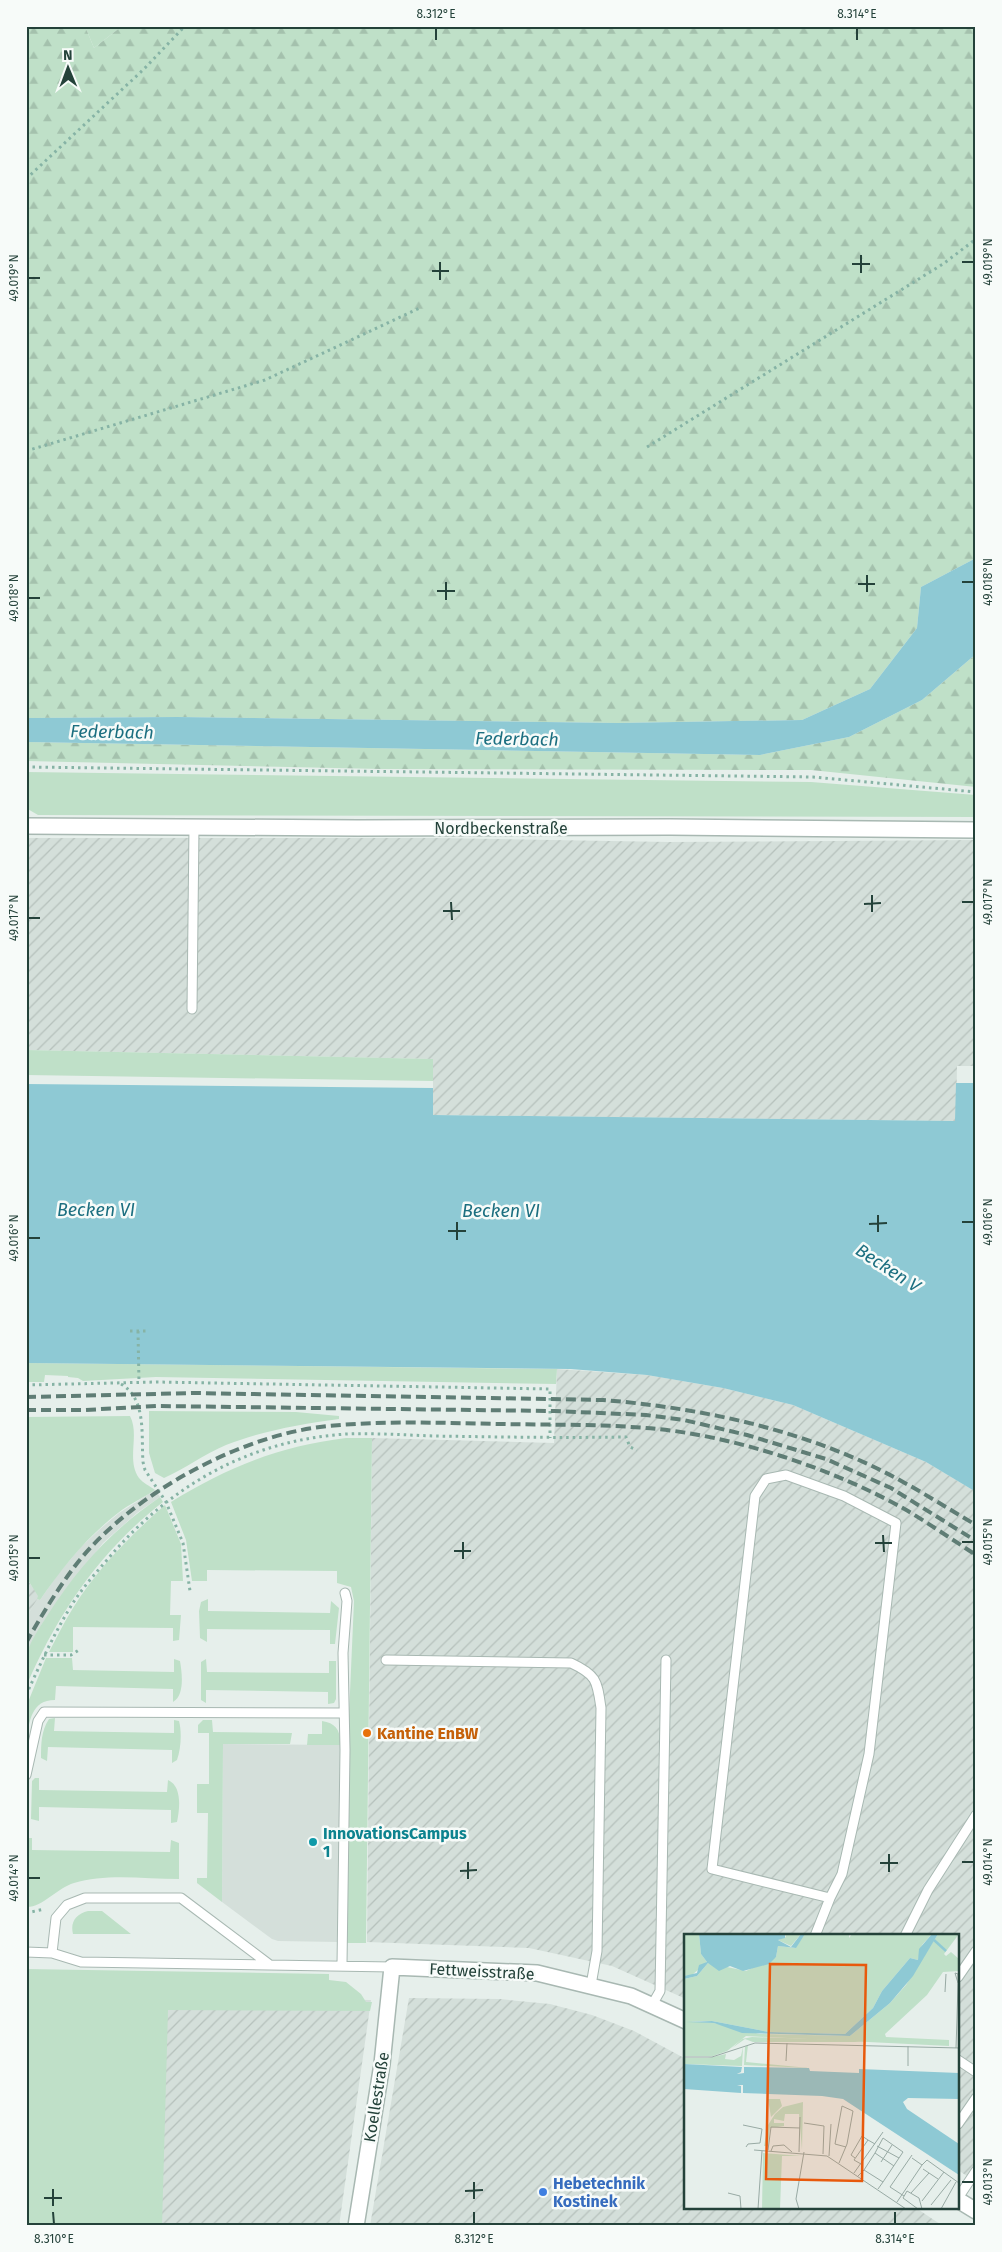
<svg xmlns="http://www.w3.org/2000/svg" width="1002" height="2252" font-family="'Fira Sans',sans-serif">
  <defs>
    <pattern id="industrial-furrows" width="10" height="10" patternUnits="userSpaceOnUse" patternTransform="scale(1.25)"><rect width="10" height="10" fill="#d4dfda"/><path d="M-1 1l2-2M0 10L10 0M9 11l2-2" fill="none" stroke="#b6c1bc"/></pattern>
    <pattern id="forest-firs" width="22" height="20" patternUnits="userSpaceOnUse" patternTransform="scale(1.25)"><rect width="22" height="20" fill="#bfe0c8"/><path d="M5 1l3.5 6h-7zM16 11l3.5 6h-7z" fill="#a4c1ad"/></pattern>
  </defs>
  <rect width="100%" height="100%" fill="#e6efeb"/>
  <path fill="#d4dfda" d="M155 1490 160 1497 137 1513 103 1543 42 1624 26 1655V1618L37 1599 40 1600 58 1574 81 1547 100 1529 119 1513Z
    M223 1744 340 1745 338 1942 278 1941 272 1939 222 1902Z"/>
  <path fill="url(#industrial-furrows)" d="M26 838H436L669 842 976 840V1066H957L956 1121 433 1115V1059L26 1050Z
    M557 1369 647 1375 723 1388 793 1405 926 1462 976 1492V2182L958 2170V1936H686V1999L612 1966 529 1948 367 1942 372 1438 554 1443Z
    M26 1578 39 1596 26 1618Z
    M159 1998 371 2000 339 2226H157Z
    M409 1998 499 1999 550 2004 592 2015 634 2031 686 2059V2208H916L943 2226H370Z"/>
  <path fill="#bfe0c8" d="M85 26H122L94 48Z
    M26 772 811 782 976 795V817L38 815 26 808Z
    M26 1050 433 1059V1081L26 1075Z
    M26 1363 557 1369 556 1384 156 1377 83 1381 78 1378 68 1377V1376L45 1375 44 1382H26Z
    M149 1411 296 1412 339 1416V1419C301 1424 262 1431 226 1445 204 1454 185 1469 164 1478L155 1473 149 1453Z
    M130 1416C140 1435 126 1460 139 1478 143 1483 150 1486 155 1490 143 1498 129 1504 118 1513 87 1537 62 1568 40 1600L37 1599 38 1596 26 1577V1417Z
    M346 1438H372L366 1943H347L349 1715 354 1601 351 1587 337 1583V1571L207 1570V1581H192L186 1540 171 1502C227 1467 280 1446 346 1438Z
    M160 1497 163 1502C100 1551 57 1614 26 1687 26 1677 24 1663 27 1653 31 1640 40 1627 47 1616 79 1566 111 1531 160 1497Z
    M165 1505 181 1544 183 1581H171L170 1615H181L179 1640 173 1641V1628L73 1627V1652H49C57 1637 64 1622 73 1608 97 1569 131 1535 165 1505Z
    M208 1599V1611L330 1613 331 1601 339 1608 335 1644H330V1630L207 1629V1642L200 1638 199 1611 201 1602Z
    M46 1658H72L73 1670 174 1672V1659L180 1661C182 1673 185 1695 173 1702V1689L56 1686 55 1700C31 1700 30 1721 26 1740V1707Z
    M206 1659 207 1672 329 1673V1661H336V1699L334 1703 328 1704V1692L206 1690V1703L201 1700V1662Z
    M55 1718 54 1731 174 1733V1720L179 1721C182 1732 181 1749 177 1760L172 1763V1750L48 1747 47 1761 41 1758C41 1744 41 1731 49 1719Z
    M203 1720H212L213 1732 292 1733 290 1744H223L222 1902 197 1883V1878H207L208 1813H197V1784H209V1733H198V1725Z
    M322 1721C336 1723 341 1731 340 1745H307L308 1734H322Z
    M35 1778H39V1790L167 1792 168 1780C182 1786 180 1808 177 1822L171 1823V1810L39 1807V1821L31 1819 32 1781Z
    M29 1838H32V1850L170 1852 171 1840 179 1843V1879C145 1879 106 1873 74 1883 57 1888 42 1908 26 1907V1840Z
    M88 1911H102L131 1934H73C70 1922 76 1914 88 1911Z
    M26 1969 329 1974V1980L346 1982 361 1994 366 2002H372L370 2011 168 2010 162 2226H26Z"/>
  <path fill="url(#forest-firs)" d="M26 26H85L94 48 122 26H976V558L921 587 917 628 870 689 802 720 618 723 177 717 26 718Z
    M976 654V787L811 770 381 769 26 761V742L760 755 849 737 922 700Z"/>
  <path fill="#8ec9d4" d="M976 558V654L922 700 849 737 760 755 26 742V718L177 717 618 723 802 720 870 689 917 628 921 587Z
    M956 1083H976V1492L926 1462 793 1405 723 1388 647 1375 570 1369 26 1363V1084L433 1088V1115L955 1121Z"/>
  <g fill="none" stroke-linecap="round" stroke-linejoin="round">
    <defs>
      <path id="service" d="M192 1009 194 826
        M386 1660 571 1663C597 1675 597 1681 601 1708L597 1951 591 1985
        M26 1775 38 1721 44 1712 343 1713
        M815 1936 830 1898 842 1874 869 1754 896 1523 844 1496 786 1475 766 1479 755 1496 712 1869 830 1898
        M905 1936 928 1890 976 1815
        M26 1952 52 1953 81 1962 392 1967
        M52 1953 56 1918 67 1905 85 1898H181L270 1965
        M342 1965 345 1750 343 1653 347 1601 345 1593
        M958 1977 976 1951
        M652 2005 660 1991 666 1660
        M958 2060 976 2072
        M958 2124 976 2098
        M958 2198 976 2171"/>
      <path id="minor" d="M26 826 358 828 670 827 976 830
        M958 2200 976 2211
        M356 2226 382 2064 392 1967 537 1973 631 1996 686 2021"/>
    </defs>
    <use href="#service" stroke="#a8b8b2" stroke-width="11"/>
    <use href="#minor" stroke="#a8b8b2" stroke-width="18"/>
    <path stroke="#86b3a5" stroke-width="3" stroke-dasharray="2.5 4" stroke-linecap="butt" d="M26 179 144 69 185 26
      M647 447 943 264 976 239
      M26 451 265 380 422 307
      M26 767 813 777 976 792
      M130 1331H146
      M138 1331 139 1383
      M121 1384C147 1399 141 1436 143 1462L145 1470 166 1502 183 1543 190 1591
      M26 1385 156 1382 550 1389V1438
      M44 1655H71L79 1650
      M26 1695C39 1667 52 1638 68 1611 79 1592 93 1576 107 1560 169 1486 249 1440 347 1434 376 1433 405 1435 434 1436 498 1437 562 1438 626 1437L630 1447 637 1450
      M26 1913 45 1909"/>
    <use href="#service" stroke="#fff" stroke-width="9"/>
    <use href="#minor" stroke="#fff" stroke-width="15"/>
    <path stroke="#5f7d75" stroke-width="4" stroke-dasharray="10 5" stroke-linecap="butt" d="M26 1397 194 1393 603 1400C703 1408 805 1430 894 1477 922 1492 949 1509 976 1525
      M26 1410H85L157 1406 554 1411 646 1415 684 1420 747 1435 826 1459 891 1488 976 1541
      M26 1643C41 1616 57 1590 75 1566 128 1497 234 1438 320 1427 381 1420 441 1423 502 1424 549 1425 598 1424 646 1428 730 1434 835 1469 908 1511 931 1525 953 1540 976 1555"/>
  </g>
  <path fill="none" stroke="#24423a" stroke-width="2" d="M436 28V40M857 28V40M861 255V273M440 262V280M962 262H974M852 264H870M432 271H449M28 278H40M867 575V592M446 582V600M962 582H974M858 584H875M437 591H455M28 598H40M872 895V912M451 902 452 920M962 902H974M864 904 881 903M443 911H460M28 918H40M878 1215V1232M457 1222V1240M962 1222H974M869 1224 887 1223M448 1231H466M28 1238H40M883 1535 884 1552M463 1542V1559M962 1542H974M875 1543H892M454 1551H471M28 1558H40M889 1854V1872M468 1862V1879M962 1862H974M880 1863H898M460 1871 477 1870M28 1878H40M474 2182V2199M962 2182H974M53 2189V2206M465 2191 483 2190M44 2198H62M53 2212 54 2224M474 2212V2224M895 2212V2224"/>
  <circle fill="#e8710a" stroke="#f7fbf9" stroke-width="2" cx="367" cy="1733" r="5"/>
  <circle fill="#0f9aa8" stroke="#f7fbf9" stroke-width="2" cx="313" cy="1842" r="5"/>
  <circle fill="#3f7fe0" stroke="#f7fbf9" stroke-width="2" cx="543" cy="2192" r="5"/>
  <g text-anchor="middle" stroke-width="5" stroke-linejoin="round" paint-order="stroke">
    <g font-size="16" fill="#24423a" stroke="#f7fbf9">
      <text x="501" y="834">Nordbeckenstraße</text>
      <text transform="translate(482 1971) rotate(3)" y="6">Fettweisstraße</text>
      <text transform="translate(376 2097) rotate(-81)" y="6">Koellestraße</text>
    </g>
    <g font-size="16" font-weight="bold" fill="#c56008" stroke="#f7fbf9" text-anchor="start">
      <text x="377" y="1739">Kantine EnBW</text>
    </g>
    <g font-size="16" font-weight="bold" fill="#0d838f" stroke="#f7fbf9" text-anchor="start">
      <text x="323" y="1839">InnovationsCampus<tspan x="323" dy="18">1</tspan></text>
    </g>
    <g font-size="16" font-weight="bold" fill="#366cbe" stroke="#f7fbf9" text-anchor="start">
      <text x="553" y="2189">Hebetechnik<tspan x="553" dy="18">Kostinek</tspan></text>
    </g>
    <g font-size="18" font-style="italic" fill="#1c6f80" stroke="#f7fbf9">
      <text transform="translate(112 732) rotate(1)" y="6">Federbach</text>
      <text transform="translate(517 739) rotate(1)" y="6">Federbach</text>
      <text x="96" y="1216">Becken VI</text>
      <text x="501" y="1217">Becken VI</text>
      <text transform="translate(888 1268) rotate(33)" y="6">Becken V</text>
    </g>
  </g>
  <g transform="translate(684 1934)">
    <rect width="275" height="275" fill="#e6efeb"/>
    <path d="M101 0H117L107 12 94 6 102 3ZM68 103 162 106 180 108H69L61 105 48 114 58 105ZM64 111 62 128 125 134 60 131 61 113ZM59 113 58 132 0 130V124H24L42 120 41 125 50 126 57 122ZM84 165H96L98 172 87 183ZM119 168 118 216 115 180H101L100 187 90 185V189H100V192L86 194 84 212H80L84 191 91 180 99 173ZM79 219 118 222H98L96 275H78Z" fill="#bfe0c8"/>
    <path d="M0 0H15L17 20 23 28 8 41 0 42ZM121 0H165V4L168 0H248L238 11 234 26 226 24 198 57 189 74 161 100 85 98 28 87H6L30 89 76 100 166 102 206 69 222 51 254 0H275L260 20 262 22 267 18 275 25V37L259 38 243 61 201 100 202 103 265 106V112L62 102 43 117 29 122H0V45L13 42 24 29 62 37 92 23 94 12 111 14Z" fill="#bfe0c8"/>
    <path d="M15 0H101V4L94 6 107 13 117 0H121L112 14 94 12 92 23 85 30 59 37 46 32 35 37 24 29 13 42 0 45V42L13 39 15 31 23 28 17 20ZM248 0H254L229 42 206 69 166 102 58 99 30 89 2 88 28 87 85 98 161 100 189 74 198 57 226 24 234 26 235 15ZM0 130 58 133 57 138 53 140 60 139V133L125 134 126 137 175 139V135L275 139V165L224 164 219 168 223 175 275 210V241L159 165 138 162 59 159V151H53L57 152V159L0 155Z" fill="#8ec9d4"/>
    <path fill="none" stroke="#8ec9d4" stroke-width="2.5" d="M250 6 262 17"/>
    <path fill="none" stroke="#98aaa4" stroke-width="1" d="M261 58 262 40M224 112V132M272 114 273 85 274 49V40L271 39 274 49M0 123H28L71 109 275 114M102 127 103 109M120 189 140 192 139 220M59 191 78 195M193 212 215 224M62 213 64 210 76 209 78 195M70 216 143 222 222 275M84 216 87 193 116 194M87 217 89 212 100 211 108 218M115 218 116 183M191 219 199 204 219 218 199 248M145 222 147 190M171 224 167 221 178 202 184 206M197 228 208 211M155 229 163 210 169 177 158 172 151 210 162 213M177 230 170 226 184 206 191 210M238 231 243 226 275 249M239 235 254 245M180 236 191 219 210 232M170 239 199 198M174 242 180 236 199 248 194 255M44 259 56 262 57 275M227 259 245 239M220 262 206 253 228 221M238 267 260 238M213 268 238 231 228 224M247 271 267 246M74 275 78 217M115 275 112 265 120 218M234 275 219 264 223 257 235 264 238 275M257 275 272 248"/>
    <path fill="#e8590c" fill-opacity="0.15" stroke="#e8590c" stroke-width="2.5" d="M86 30 182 31 178 247 82 245Z"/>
    <rect width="275" height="275" fill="none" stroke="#24423a" stroke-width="2.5"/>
  </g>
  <rect width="1002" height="2252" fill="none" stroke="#f7fbf9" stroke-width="55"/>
  <g transform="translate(68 68) rotate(359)" stroke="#f7fbf9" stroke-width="4" paint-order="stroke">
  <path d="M0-4L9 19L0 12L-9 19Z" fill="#24423a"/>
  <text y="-8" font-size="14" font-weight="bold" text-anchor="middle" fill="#24423a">N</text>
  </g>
  <rect x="28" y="28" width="946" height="2196" fill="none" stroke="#24423a" stroke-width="2"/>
  <g font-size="12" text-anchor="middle" fill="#24423a">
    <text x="436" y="18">8.312°E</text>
    <text x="857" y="18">8.314°E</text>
    <text transform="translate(988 262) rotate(-90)" y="4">49.019°N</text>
    <text transform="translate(14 278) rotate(-90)" y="4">49.019°N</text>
    <text transform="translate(988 582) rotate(-90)" y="4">49.018°N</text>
    <text transform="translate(14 598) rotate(-90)" y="4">49.018°N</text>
    <text transform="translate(988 902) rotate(-90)" y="4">49.017°N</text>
    <text transform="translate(14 918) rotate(-90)" y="4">49.017°N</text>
    <text transform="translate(988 1222) rotate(-90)" y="4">49.016°N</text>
    <text transform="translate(14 1238) rotate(-90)" y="4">49.016°N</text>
    <text transform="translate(988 1542) rotate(-90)" y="4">49.015°N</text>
    <text transform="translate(14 1558) rotate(-90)" y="4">49.015°N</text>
    <text transform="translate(988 1862) rotate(-90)" y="4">49.014°N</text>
    <text transform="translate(14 1878) rotate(-90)" y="4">49.014°N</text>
    <text transform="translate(988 2182) rotate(-90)" y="4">49.013°N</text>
    <text x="54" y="2243">8.310°E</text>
    <text x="474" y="2243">8.312°E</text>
    <text x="895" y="2243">8.314°E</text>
  </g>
</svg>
